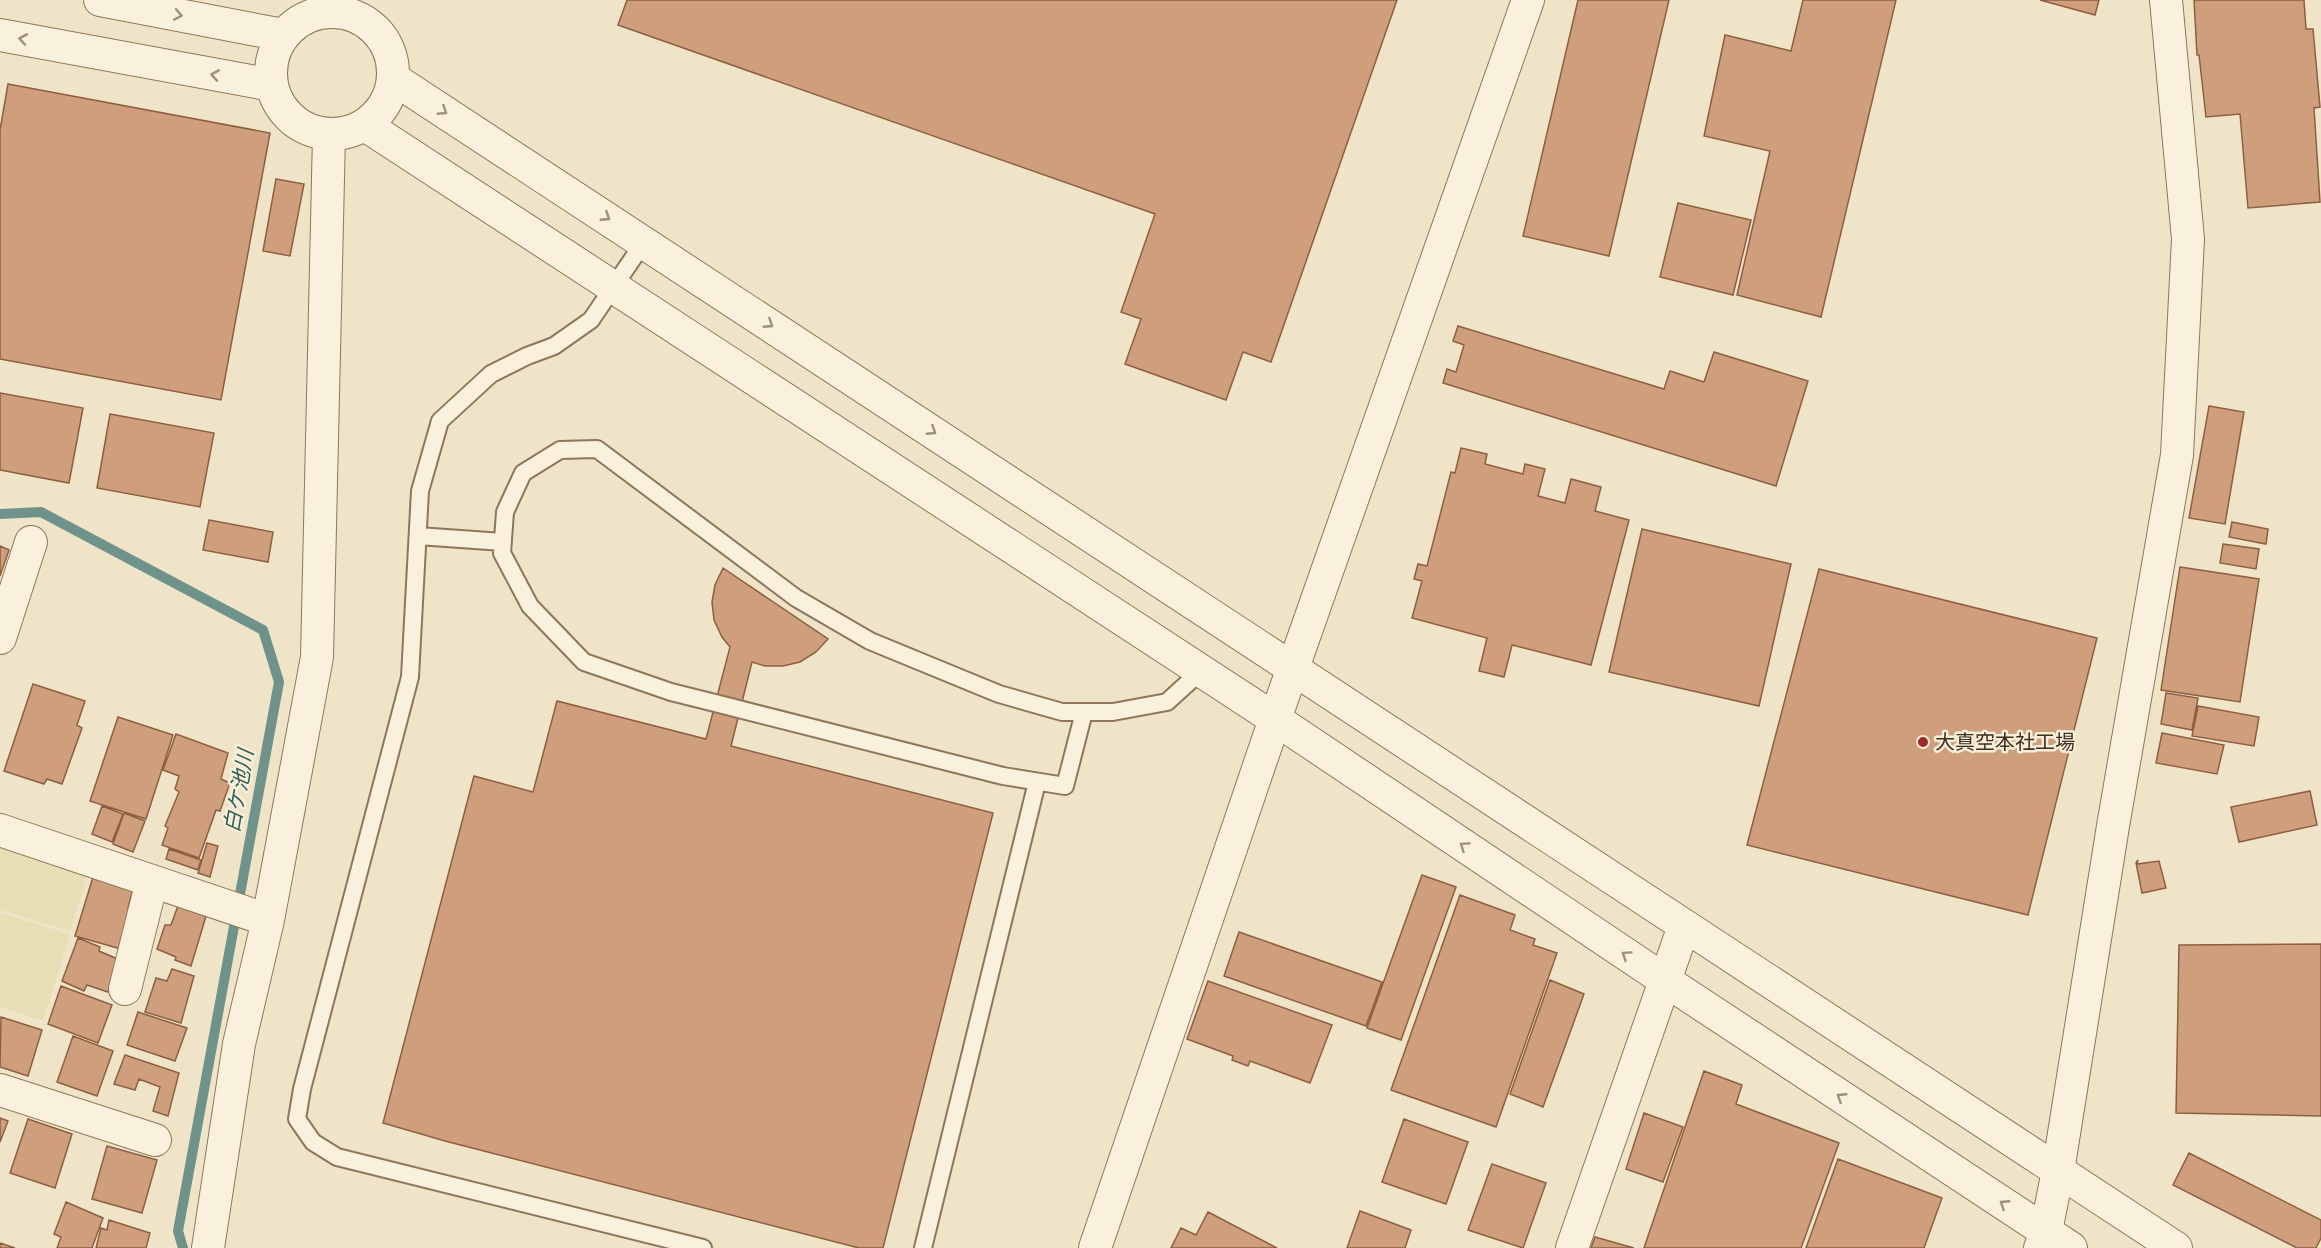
<svg xmlns="http://www.w3.org/2000/svg" width="2321" height="1248" font-family="Merriweather,'Noto Sans JP',serif">
  <rect width="100%" height="100%" fill="#f0e4c8"/>
  <path fill="#e6deb5" d="M0 840 89 870 70 931 0 910Z
    M0 913 70 934 43 1021 0 1007Z"/>
  <g fill="none" stroke-linecap="round" stroke-linejoin="round">
    <path stroke="#6f938a" stroke-width="10" d="M0 514 41 512 263 630 279 682 178 1231 183 1248"/>
  </g>
  <path fill="#cf9f7d" stroke="#8d5f41" stroke-width="1.5" d="M627 0H1397L1271 362 1243 352 1226 400 1125 364 1141 319 1121 312 1155 214 618 25Z
    M1578 0H1669L1609 256 1523 236Z
    M1803 0H1896L1821 317 1737 295 1770 151 1704 136 1725 35 1791 51Z
    M2040 0H2099L2095 15Z
    M2194 0H2304L2306 29H2313L2320 107 2314 108 2320 202 2248 208 2240 114 2206 117 2199 55H2197Z
    M8 84 270 133 221 400 0 359V130Z
    M276 179 304 184 290 256 263 251Z
    M1678 203 1751 220 1733 295 1660 277Z
    M1458 326 1664 389 1670 371 1704 382 1714 352 1808 381 1776 486 1443 383 1447 369 1456 372 1464 345 1453 341Z
    M0 393 83 408 69 483 0 470Z
    M2209 406 2244 412 2225 524 2189 518Z
    M110 414 214 433 200 507 97 488Z
    M1461 448 1487 454 1485 464 1523 474 1525 464 1545 469 1538 496 1565 503 1571 479 1601 487 1595 511 1629 520 1591 665 1512 645 1504 677 1479 671 1487 638 1412 618 1422 581 1414 579 1418 564 1427 566 1451 472 1455 473Z
    M209 520 273 532 268 562 203 550Z
    M2232 522 2268 529 2266 544 2229 537Z
    M1642 529 1791 564 1759 706 1609 672Z
    M2223 544 2259 549 2256 569 2220 563Z
    M0 546 9 550 0 576Z
    M2180 567 2259 579 2240 702 2161 690Z
    M723 568 828 639 816 652 800 662 783 666H765L752 662 731 746 993 813 883 1248H859L445 1141 383 1123 474 776 533 792 557 701 706 739 730 647 722 637 714 620 712 602 715 585Z
    M1819 569 2097 638 2028 915 1747 845Z
    M33 684 85 701 77 725 82 728 62 784 47 779 44 784 4 771Z
    M2166 693 2198 698 2192 730 2161 724Z
    M2198 706 2259 717 2254 746 2192 736Z
    M118 717 173 735 146 819 90 801Z
    M2162 733 2224 745 2217 774 2156 763Z
    M176 734 228 753 221 779 230 783 220 811 216 810 199 858 162 845 168 828 165 826 179 792 175 789 179 776 163 770Z
    M2310 791 2317 825 2239 842 2231 807Z
    M102 806 123 814 112 842 92 834Z
    M124 813 145 821 133 852 113 844Z
    M207 843 218 846 210 877 198 873Z
    M169 849 201 860 198 870 166 859Z
    M2138 860 2137 864 2159 861 2166 888 2142 893 2136 863Z
    M1422 875 1456 887 1401 1040 1367 1028Z
    M93 877 133 889 128 908 132 911 121 949 75 936Z
    M1460 895 1515 915 1510 930 1535 939 1533 945 1557 953 1496 1127 1391 1090Z
    M179 903 207 913 191 966 175 960 176 957 157 949 165 925H171Z
    M1239 932 1382 982 1366 1026 1224 976Z
    M78 938 100 947 99 951 120 960 108 992 87 985 84 991 62 981Z
    M2321 944V1116L2176 1113 2179 945Z
    M172 969 194 976 181 1023 145 1012 156 978 167 981Z
    M1550 980 1584 994 1543 1107 1510 1094Z
    M1208 981 1332 1025 1310 1083 1250 1061 1248 1066 1232 1060 1233 1056 1187 1039Z
    M61 986 112 1005 98 1043 48 1024Z
    M138 1012 187 1028 175 1061 127 1045Z
    M1 1017 42 1030 28 1076 0 1067Z
    M73 1036 113 1051 97 1096 57 1082Z
    M125 1055 179 1073 168 1116 153 1111 160 1087 139 1079 135 1090 114 1084Z
    M1704 1071 1742 1085 1736 1104 1839 1143 1801 1248H1644Z
    M1644 1113 1683 1127 1663 1182 1626 1169Z
    M0 1118 8 1121 0 1142Z
    M28 1119 72 1134 55 1188 10 1173Z
    M1404 1119 1468 1142 1446 1204 1382 1182Z
    M107 1146 157 1160 142 1213 92 1199Z
    M2189 1153 2321 1220V1238L2316 1248H2297L2173 1185Z
    M1838 1159 1942 1198 1924 1248H1806Z
    M1492 1164 1546 1183 1523 1248 1468 1230Z
    M66 1202 103 1218 92 1248H57L61 1237 54 1234Z
    M1360 1211 1411 1230 1405 1248H1347Z
    M1208 1212 1277 1248H1171L1181 1228 1196 1235Z
    M109 1220 150 1233 146 1248H96L101 1228 107 1230Z
    M1595 1237 1634 1248H1591Z
    M0 1243 15 1248H0Z"/>
  <g fill="none" stroke-linecap="round" stroke-linejoin="round">
    <defs>
      <path id="service" d="M644 242 591 320 554 346 527 356 491 374 440 421 420 491 410 677 302 1089 297 1119 313 1142 337 1157 703 1248
        M418 536 503 542
        M1084 712 1065 786 1003 776 715 703 671 692 584 662 530 606 502 553 505 512 523 473 560 450 597 449 796 598 870 641 999 694 1062 712H1113L1167 702 1201 671
        M923 1248 1037 782"/>
      <path id="minor" d="M100 0 283 35
        M271 73a61 61 0 1 1 122 0a61 61 0 1 1-122 0Z
        M0 35 272 85
        M394 79 2176 1248
        M365 125 1275 719 1666 981 2071 1248
        M0 638 31 542
        M0 830 268 920
        M125 989 152 881
        M0 1090 155 1140
        M208 1248 239 1044 268 920 317 657 329 135
        M1095 1248 1275 719 1528 0
        M1572 1248 1684 926
        M2040 1248 2046 1231 2058 1171 2113 826 2177 455 2188 239 2166 0"/>
    </defs>
    <use href="#service" stroke="#8d765c" stroke-width="20"/>
    <use href="#minor" stroke="#8d765c" stroke-width="34"/>
    <use href="#service" stroke="#faf1dc" stroke-width="16"/>
    <use href="#minor" stroke="#faf1dc" stroke-width="32"/>
  </g>
  <defs><path id="oneway-chevron" d="M-2-3.5L2.5 0L-2 3.5" fill="none" stroke-width="1.6" stroke-linecap="round" stroke-linejoin="round" transform="scale(1.5)"/></defs>
  <g stroke="#9c907e">
    <use href="#oneway-chevron" transform="translate(178 15) rotate(11)"/>
    <use href="#oneway-chevron" transform="translate(23 39) rotate(-170)"/>
    <use href="#oneway-chevron" transform="translate(215 75) rotate(-170)"/>
    <use href="#oneway-chevron" transform="translate(443 111) rotate(33)"/>
    <use href="#oneway-chevron" transform="translate(606 217) rotate(33)"/>
    <use href="#oneway-chevron" transform="translate(769 324) rotate(33)"/>
    <use href="#oneway-chevron" transform="translate(932 431) rotate(33)"/>
    <use href="#oneway-chevron" transform="translate(1464 846) rotate(-146)"/>
    <use href="#oneway-chevron" transform="translate(1626 955) rotate(-146)"/>
    <use href="#oneway-chevron" transform="translate(1841 1097) rotate(-147)"/>
    <use href="#oneway-chevron" transform="translate(2004 1204) rotate(-147)"/>
  </g>
  <circle fill="#9e2a2b" stroke="#f7eed8" stroke-width="2" cx="1923" cy="742" r="6"/>
  <g text-anchor="middle" stroke-width="5" stroke-linejoin="round" paint-order="stroke">
    <g font-size="20" fill="#3d2e20" stroke="#f7eed8" text-anchor="start">
      <text x="1935" y="749">大真空本社工場</text>
    </g>
    <g font-size="21" font-style="italic" fill="#2f5d5a" stroke="#f7eed8">
      <text transform="translate(239 791) rotate(-80)" y="7">白ケ池川</text>
    </g>
  </g>
</svg>
